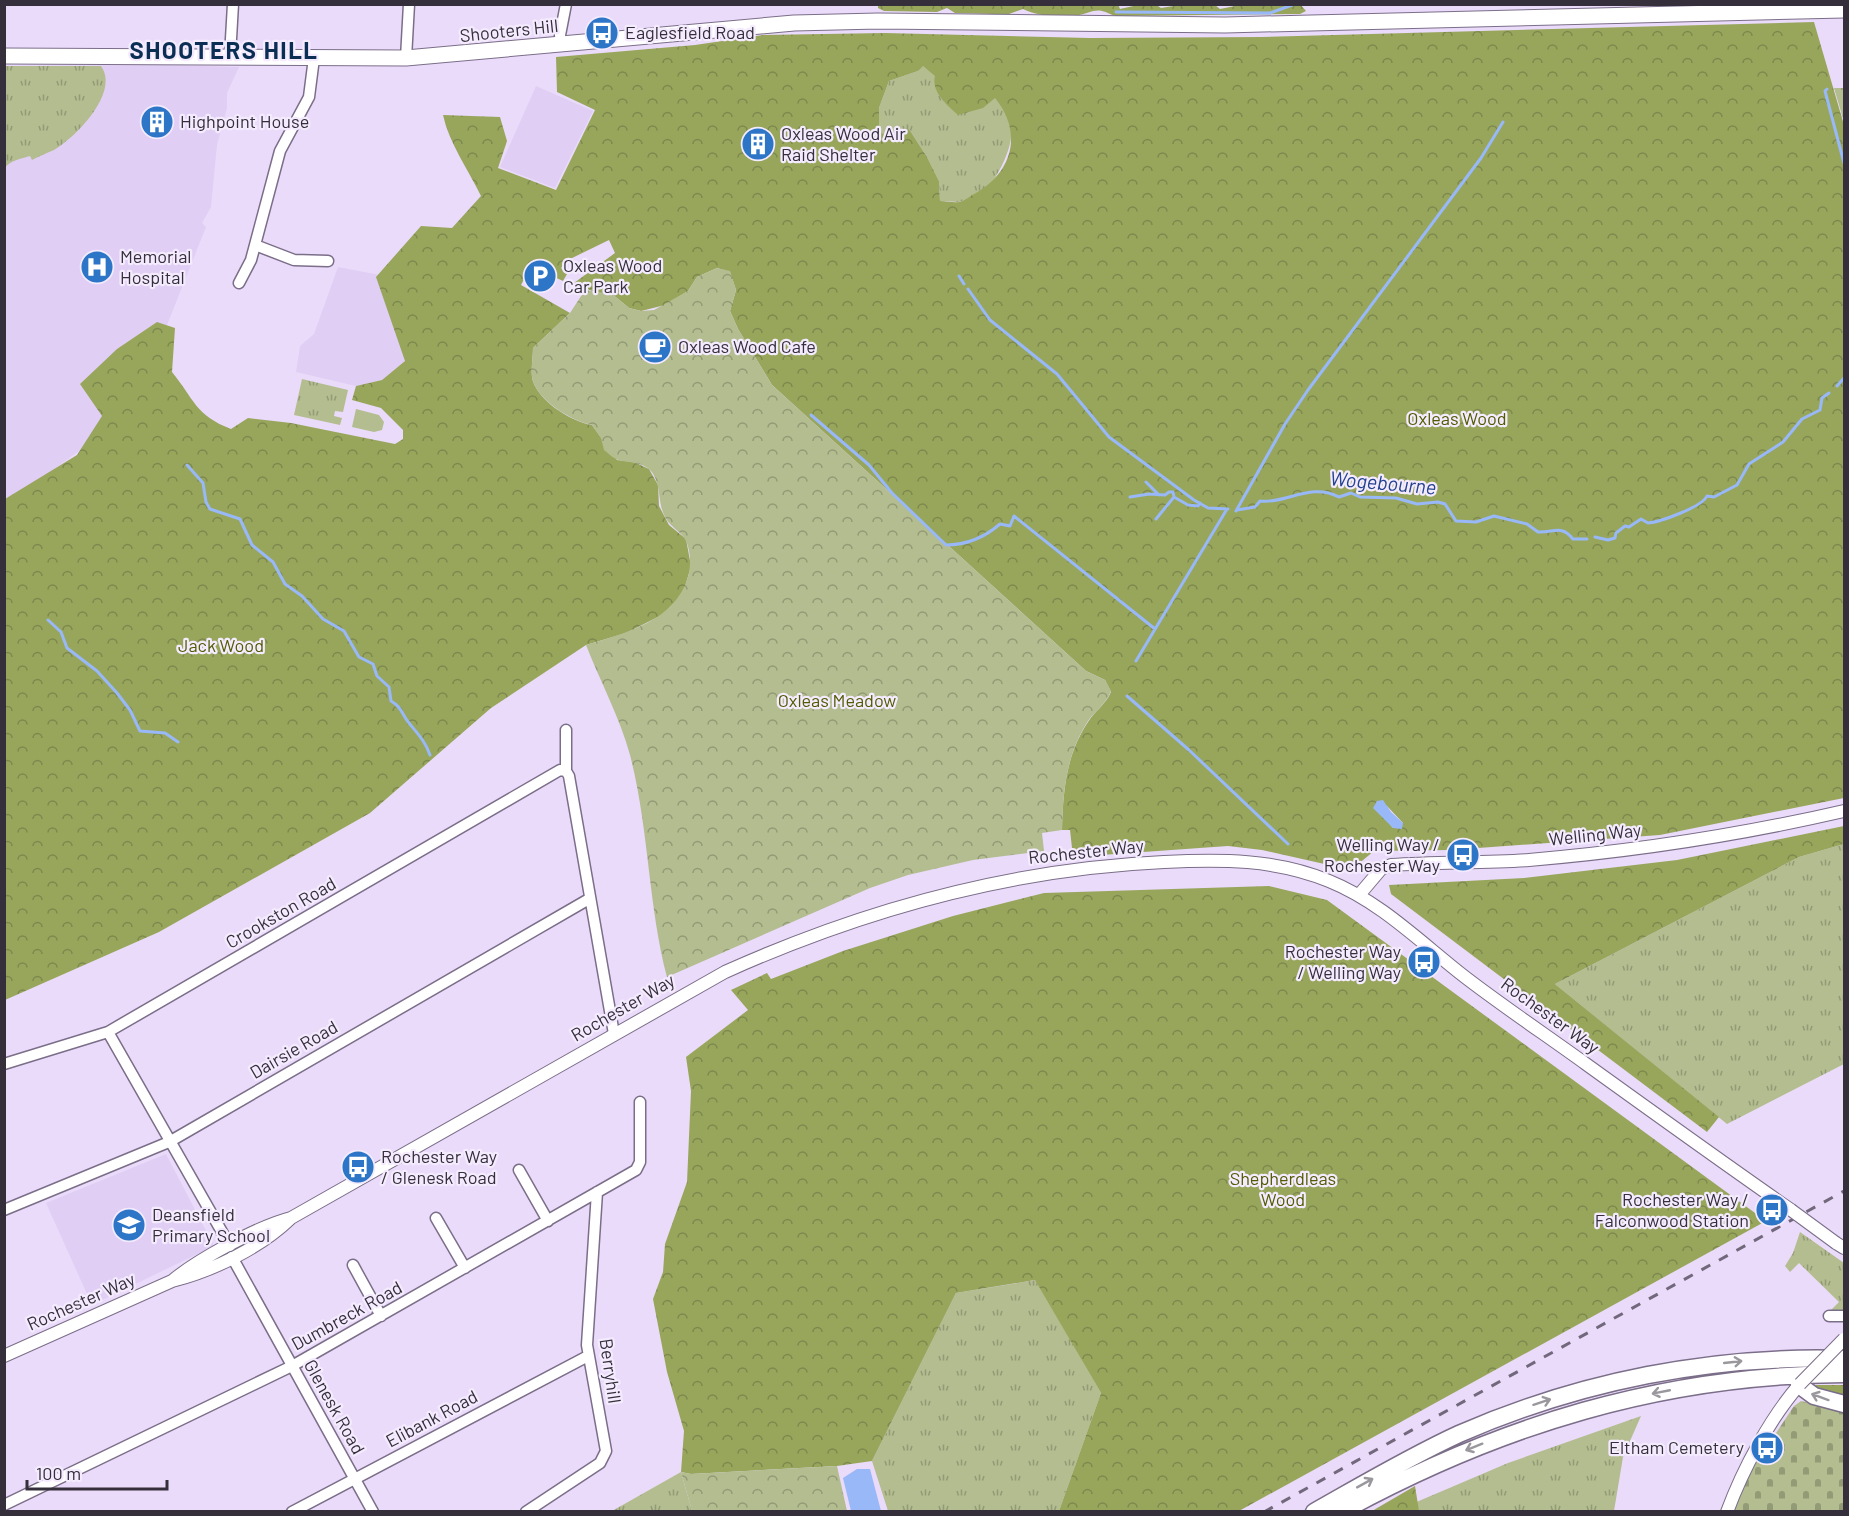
<svg xmlns="http://www.w3.org/2000/svg" width="1849" height="1516" font-family="Barlow,sans-serif">
  <defs>
    <pattern id="grass-tufts" width="24" height="20" patternUnits="userSpaceOnUse" patternTransform="scale(1.5)"><rect width="24" height="20" fill="#b3bd8f"/><path d="M3 7l-1-3M5 7V3M7 7l1-3M15 17l-1-3M17 17v-4M19 17l1-3" fill="none" stroke="#929a76"/></pattern>
    <pattern id="forest-crowns" width="20" height="18" patternUnits="userSpaceOnUse" patternTransform="scale(1.5)"><rect width="20" height="18" fill="#98a65c"/><path d="M2 6a3 3 0 1 1 6 0M12 15a3 3 0 1 1 6 0" fill="none" stroke="#7d884d"/></pattern>
    <pattern id="cemetery-stones" width="16" height="16" patternUnits="userSpaceOnUse" patternTransform="scale(1.5)"><rect width="16" height="16" fill="#b3bd8f"/><path d="M2 7V4a2 2 0 0 1 4 0v3zM10 15v-3a2 2 0 0 1 4 0v3z" fill="#929a76"/></pattern>
    <pattern id="park-crowns" width="20" height="18" patternUnits="userSpaceOnUse" patternTransform="scale(1.5)"><rect width="20" height="18" fill="#b3bd8f"/><path d="M2 6a3 3 0 1 1 6 0M12 15a3 3 0 1 1 6 0" fill="none" stroke="#929a76"/></pattern>
  </defs>
  <rect width="100%" height="100%" fill="#eadbfa"/>
  <path fill="#e0cef4" d="M166 65 239 67 227 93V108L217 145 211 207 202 223 206 227 132 413 29 487 5 516V66Z
    M536 86 593 111 555 188 500 167Z
    M338 267 385 276 405 361 382 380 356 386 296 372 300 346 314 334Z
    M166 1154 214 1246 92 1305 46 1203Z"/>
  <path fill="url(#grass-tufts)" d="M922 65C944 83 971 84 994 97 1024 115 1010 154 996 176 991 186 970 200 959 202 953 202 946 201 940 201L939 181 927 157 909 129 883 135 879 131V108L889 81 918 71Z
    M5 66H101C120 92 76 137 54 150 47 153 39 156 32 160L30 156C21 159 10 160 5 168Z
    M302 379 348 390 343 412 335 411 334 416 342 418 340 425 294 415Z
    M1844 844V1064L1727 1124 1555 984 1799 857Z
    M1800 1232 1844 1263V1311H1830L1839 1302 1799 1263 1790 1272 1785 1266 1793 1253Z
    M1036 1280 1101 1393 1059 1511H888L872 1461 956 1293Z
    M1641 1416 1623 1457 1614 1511 1393 1512 1508 1463Z
    M681 1472 692 1511H612Z"/>
  <path fill="url(#forest-crowns)" fill-rule="evenodd" d="M878 4H1118L1120 9 1138 5 1158 6 1161 8C1180 4 1196 4 1215 5L1220 9 1240 5 1300 4 1306 11 1300 14 1116 16C1111 15 1107 12 1102 11 1094 9 1086 14 1079 15 1061 17 1038 17 1023 9L1009 14H993L955 13 947 8 937 12 884 11 878 8Z
    M1814 22 1844 125V798L1660 835 1451 850 1374 851 1351 870 1262 850 1228 846 1073 857 1070 830H1062C1063 791 1066 755 1088 722 1095 711 1106 704 1111 692L1105 680 1086 671 772 385 738 329 730 311 736 290 730 272 717 268 697 277 688 291 665 305 641 311 629 308 612 294H599L574 283 615 253 609 240 568 260 561 268 567 274 563 281 531 266 521 285 570 313 533 348C533 357 531 368 532 377 535 399 571 422 592 425L617 460 634 462 649 469 658 485 659 506 669 525 686 539 691 566 683 594 662 615 626 633 586 645 491 708 370 813 159 932 5 1000V499L77 455 102 416 80 384 117 349 157 322 175 328 172 372C194 399 195 415 231 429L248 418 291 423 395 444 403 439V430L381 408 352 400 356 386 382 380 405 361 376 277 421 226 452 228 481 196C468 169 449 143 443 115L500 117 507 141 498 168 556 190 595 110 557 92 556 57 695 45 763 35 885 33 1090 38 1261 37ZM923 66 935 76C931 92 947 105 958 115L983 108 995 98C1023 132 1013 172 976 193 971 195 965 201 959 202 954 203 946 201 940 201L939 181 927 157 909 129 883 134 879 131V108L889 81 918 71ZM1387 806 1403 823 1393 828 1389 823Z
    M1844 826V844L1799 857 1555 984 1719 1117 1707 1132 1391 894 1389 885 1524 878 1677 860Z
    M1269 886 1327 900 1766 1221 1239 1511H1059L1101 1393 1035 1280 956 1293 872 1461 837 1466 691 1474 681 1472 684 1431 667 1372 653 1299 663 1272 665 1244 687 1182 691 1091 686 1057 748 1010 731 990 767 973 771 979 843 951 953 916 1044 893Z
    M1816 1385H1844V1398L1810 1390Z
    M1415 1486 1419 1511H1372Z"/>
  <path fill="url(#cemetery-stones)" d="M1801 1401 1844 1411V1511L1731 1512 1744 1481 1794 1406Z"/>
  <path fill="url(#park-crowns)" d="M1834 88H1844V122Z
    M717 268 730 271 736 290 730 311 738 329 772 385 1086 671 1105 680 1111 691C1106 704 1095 711 1088 721 1066 755 1063 791 1062 830L1042 833 1044 851 973 860 908 875 870 888 667 977C648 905 649 828 630 755 620 718 600 681 586 645 626 633 675 621 688 577 691 566 691 552 686 541 682 532 670 527 665 517 657 502 662 483 650 470 642 462 629 463 619 460 614 459 609 454 604 450L601 438 592 425C571 421 535 399 532 377 531 368 533 357 533 348L570 313 585 290 612 294 629 308 641 311 654 310 688 291 697 277Z
    M837 1466 847 1511H692L681 1472 691 1474Z"/>
  <path fill="#b3bd8f" d="M356 409 379 415 384 422 382 430 374 432 352 427Z"/>
  <path fill="#98b8f8" d="M1383 800 1391 812 1403 823 1402 829 1393 828 1373 808 1377 801Z
    M857 1469H870L881 1511H851L843 1478Z"/>
  <g fill="none" stroke-linecap="round" stroke-linejoin="round">
    <path stroke="#98b8f8" stroke-width="3" d="M1116 12 1270 13 1295 4
      M1827 89 1825 91 1844 163
      M959 276 964 284
      M968 289 990 320 1057 374 1109 437 1194 500 1208 508 1228 509
      M1837 386 1844 378
      M811 415 869 465 892 493 946 545C966 545 985 537 1000 524L1010 526 1014 516 1155 629
      M187 465 203 483 206 502 210 509 240 519 252 545 273 562 285 584 302 596 323 619 344 631 359 657 373 664 377 676 389 687 391 701C402 707 402 715 409 723 418 734 425 741 430 755
      M1146 482 1159 495
      M1130 497 1149 494 1165 495 1169 492H1173L1174 497 1188 505 1198 506 1200 503
      M1237 510 1255 507 1260 501C1287 504 1310 482 1339 497L1351 493 1360 497 1396 498 1417 504 1438 502 1445 504 1456 521 1476 522 1494 516 1527 524 1538 532C1554 533 1561 524 1573 539H1587
      M1236 511 1285 424 1308 390 1481 158 1503 122
      M1156 519 1174 497
      M1595 537 1608 540 1615 538 1616 533 1625 526 1629 527 1641 519 1648 523C1660 522 1702 507 1707 496L1714 497 1737 485 1749 464 1783 442 1802 419 1820 410 1822 398 1829 393
      M48 620 61 632 67 648 97 671 117 693 130 710 140 731 165 733 178 742
      M1136 661 1227 509
      M1127 696 1189 750 1288 844"/>
    <defs>
      <path id="minor" d="M561 45 560 35 566 4
        M230 56 233 4
        M406 58 409 4
        M255 245 294 260 328 261
        M239 283 251 260 280 151 309 97 314 58
        M566 771V730
        M108 1032 230 1246
        M4 1064 108 1032 560 770 566 771 569 776 614 1034
        M519 1170 548 1221
        M4 1210 169 1142 589 899
        M436 1218 465 1268
        M232 1257 373 1512
        M353 1265 381 1316
        M1829 1316H1844
        M4 1505 292 1366 636 1170 640 1162V1102
        M292 1512 588 1356
        M526 1512 600 1463 606 1451 587 1345 597 1192"/>
      <path id="tertiary" d="M1359 895 1381 869 1391 865C1437 862 1483 863 1529 860 1635 851 1740 835 1844 811
        M1836 1243 1844 1248
        M172 1281C197 1260 259 1226 291 1218L725 972C865 909 1010 869 1164 862 1220 859 1276 859 1329 881 1381 902 1420 942 1465 977 1504 1007 1546 1035 1586 1064 1654 1113 1722 1162 1791 1210
        M4 1356 172 1281C212 1271 260 1248 290 1219
        M1727 1512C1743 1469 1770 1418 1800 1384"/>
      <path id="primary" d="M4 56 406 58 794 23 878 21 1225 25 1844 10"/>
      <path id="trunk" d="M1799 1385 1814 1396 1844 1404
        M1314 1512C1362 1485 1409 1457 1459 1434 1580 1381 1712 1355 1844 1359
        M1341 1512C1500 1425 1663 1375 1844 1374"/>
    </defs>
    <use href="#minor" stroke="#7b6e89" stroke-width="13"/>
    <use href="#tertiary" stroke="#7b6e89" stroke-width="14"/>
    <use href="#primary" stroke="#7b6e89" stroke-width="17"/>
    <use href="#trunk" stroke="#7b6e89" stroke-width="19"/>
    <use href="#minor" stroke="#fff" stroke-width="10"/>
    <use href="#tertiary" stroke="#fff" stroke-width="12"/>
    <use href="#primary" stroke="#fff" stroke-width="15"/>
    <use href="#trunk" stroke="#fff" stroke-width="16"/>
    <path stroke="#71687b" stroke-width="3" stroke-dasharray="10 10" stroke-linecap="butt" d="M1264 1512 1844 1191"/>
    <defs>
      <path id="tertiary-bridge" d="M1791 1210 1836 1243
        M1800 1384 1844 1339"/>
    </defs>
    <use href="#tertiary-bridge" stroke="#7b6e89" stroke-width="14" stroke-linecap="butt"/>
    <use href="#tertiary-bridge" stroke="#fff" stroke-width="12"/>
  </g>
  <defs><path id="oneway-shaft" d="M-6 0H5M1.5-3L5.5 0L1.5 3" fill="none" stroke-width="1.6" stroke-linecap="round" stroke-linejoin="round" transform="scale(1.5)"/></defs>
  <g stroke="#9a979d">
    <use href="#oneway-shaft" transform="translate(1733 1362) rotate(-6)"/>
    <use href="#oneway-shaft" transform="translate(1661 1392) rotate(169)"/>
    <use href="#oneway-shaft" transform="translate(1820 1397) rotate(-160)"/>
    <use href="#oneway-shaft" transform="translate(1542 1402) rotate(-18)"/>
    <use href="#oneway-shaft" transform="translate(1474 1447) rotate(158)"/>
    <use href="#oneway-shaft" transform="translate(1365 1483) rotate(-29)"/>
  </g>
  <defs>
    <symbol id="bus-disc" viewBox="-11 -11 22 22"><circle r="9.5" fill="#2d75c6" stroke="#f4ebfe"/><path d="M-5-6H5V4H4V6H2V4H-2V6H-4V4H-5ZM-3.5-4V0h7V-4ZM-3.5 1.2v1.5H-2V1.2ZM2 1.2v1.5H3.5V1.2Z" fill="#fff"/></symbol>
    <symbol id="building-disc" viewBox="-11 -11 22 22"><circle r="9.5" fill="#2d75c6" stroke="#f4ebfe"/><path d="M-4-6H4V6H1V3H-1V6H-4ZM-2.5-4.3h1.7v1.8h-1.7ZM.8-4.3h1.7v1.8H.8ZM-2.5-1h1.7V.8h-1.7ZM.8-1h1.7V.8H.8Z" fill="#fff"/></symbol>
    <symbol id="hospital-disc" viewBox="-11 -11 22 22"><circle r="9.5" fill="#2d75c6" stroke="#f4ebfe"/><path d="M-5-5h3v3.5h4V-5h3V5h-3V1.5h-4V5h-3Z" fill="#fff"/></symbol>
    <symbol id="parking-disc" viewBox="-11 -11 22 22"><circle r="9.5" fill="#2d75c6" stroke="#f4ebfe"/><path d="M-3.5-5.5H1a3.5 3.5 0 0 1 0 7H-1V5.5H-3.5ZM-1-3.4V-.6H.8a1.4 1.4 0 0 0 0-2.8Z" fill="#fff"/></symbol>
    <symbol id="cafe-disc" viewBox="-11 -11 22 22"><circle r="9.5" fill="#2d75c6" stroke="#f4ebfe"/><path d="M-5.5-4.5H6V0H3Q3 3.5 0 3.5H-2.5Q-5.5 3.5-5.5 0ZM3-3.2v2h1.7v-2ZM-6 4.5H4V6H-6Z" fill="#fff"/></symbol>
    <symbol id="school-disc" viewBox="-11 -11 22 22"><circle r="9.5" fill="#2d75c6" stroke="#f4ebfe"/><path d="M0-5L7-2L0 1L-7-2ZM-4 1L0 2.5L4 1V4Q0 6-4 4Z" fill="#fff"/></symbol>
  </defs>
  <g fill-rule="evenodd">
    <use href="#bus-disc" x="583" y="14" width="38" height="38"/>
    <use href="#building-disc" x="138" y="103" width="38" height="38"/>
    <use href="#building-disc" x="739" y="125" width="38" height="38"/>
    <use href="#hospital-disc" x="78" y="248" width="38" height="38"/>
    <use href="#parking-disc" x="521" y="257" width="38" height="38"/>
    <use href="#cafe-disc" x="636" y="328" width="38" height="38"/>
    <use href="#bus-disc" x="1444" y="836" width="38" height="38"/>
    <use href="#bus-disc" x="1405" y="943" width="38" height="38"/>
    <use href="#bus-disc" x="339" y="1148" width="38" height="38"/>
    <use href="#bus-disc" x="1753" y="1191" width="38" height="38"/>
    <use href="#school-disc" x="110" y="1206" width="38" height="38"/>
    <use href="#bus-disc" x="1748" y="1429" width="38" height="38"/>
  </g>
  <g text-anchor="middle" stroke-width="4.5" stroke-linejoin="round" paint-order="stroke">
    <g font-size="18" fill="#352f3b" stroke="#f4ebfe">
      <text transform="translate(509 31) rotate(-6)" y="6">Shooters Hill</text>
      <text transform="translate(1595 835) rotate(-6)" y="6">Welling Way</text>
      <text transform="translate(1086 852) rotate(-6)" y="6">Rochester Way</text>
      <text transform="translate(281 913) rotate(-30)" y="6">Crookston Road</text>
      <text transform="translate(623 1008) rotate(-30)" y="6">Rochester Way</text>
      <text transform="translate(1550 1016) rotate(36)" y="6">Rochester Way</text>
      <text transform="translate(294 1050) rotate(-30)" y="6">Dairsie Road</text>
      <text transform="translate(81 1302) rotate(-24)" y="6">Rochester Way</text>
      <text transform="translate(347 1316) rotate(-29)" y="6">Dumbreck Road</text>
      <text transform="translate(610 1371) rotate(82)" y="6">Berryhill</text>
      <text transform="translate(334 1407) rotate(61)" y="6">Glenesk Road</text>
      <text transform="translate(432 1419) rotate(-28)" y="6">Elibank Road</text>
    </g>
    <g font-size="18" fill="#352f3b" stroke="#f4ebfe" text-anchor="start">
      <text x="625" y="39">Eaglesfield Road</text>
      <text x="180" y="128">Highpoint House</text>
      <text x="781" y="140">Oxleas Wood Air<tspan x="781" dy="21">Raid Shelter</tspan></text>
      <text x="120" y="263">Memorial<tspan x="120" dy="21">Hospital</tspan></text>
      <text x="563" y="272">Oxleas Wood<tspan x="563" dy="21">Car Park</tspan></text>
      <text x="678" y="353">Oxleas Wood Cafe</text>
      <text x="1440" y="851" text-anchor="end">Welling Way /<tspan x="1440" dy="21">Rochester Way</tspan></text>
      <text x="1401" y="958" text-anchor="end">Rochester Way<tspan x="1401" dy="21">/ Welling Way</tspan></text>
      <text x="381" y="1163">Rochester Way<tspan x="381" dy="21">/ Glenesk Road</tspan></text>
      <text x="1749" y="1206" text-anchor="end">Rochester Way /<tspan x="1749" dy="21">Falconwood Station</tspan></text>
      <text x="152" y="1221">Deansfield<tspan x="152" dy="21">Primary School</tspan></text>
      <text x="1744" y="1454" text-anchor="end">Eltham Cemetery</text>
    </g>
    <g font-size="18" fill="#515c01" stroke="#f4ebfe">
      <text x="1457" y="425">Oxleas Wood</text>
      <text x="221" y="652">Jack Wood</text>
      <text x="837" y="707">Oxleas Meadow</text>
      <text x="1283" y="1185">Shepherdleas<tspan x="1283" dy="21">Wood</tspan></text>
    </g>
    <g font-size="20" font-style="italic" fill="#24438e" stroke="#f4ebfe">
      <text transform="translate(1383 483) rotate(5)" y="7">Wogebourne</text>
    </g>
    <g font-size="24" font-weight="bold" letter-spacing="1.5" fill="#0b2e55" stroke="#f4ebfe">
      <text x="224" y="59">SHOOTERS HILL</text>
    </g>
  </g>
  <rect width="1849" height="1516" fill="none" stroke="#352f3b" stroke-width="12"/>
  <path d="M27 1480v9h140v-9" fill="none" stroke="#352f3b" stroke-width="3"/>
  <text x="36" y="1480" font-size="18" fill="#352f3b" stroke="#f4ebfe" stroke-width="4.5" paint-order="stroke">100 m</text>
</svg>
